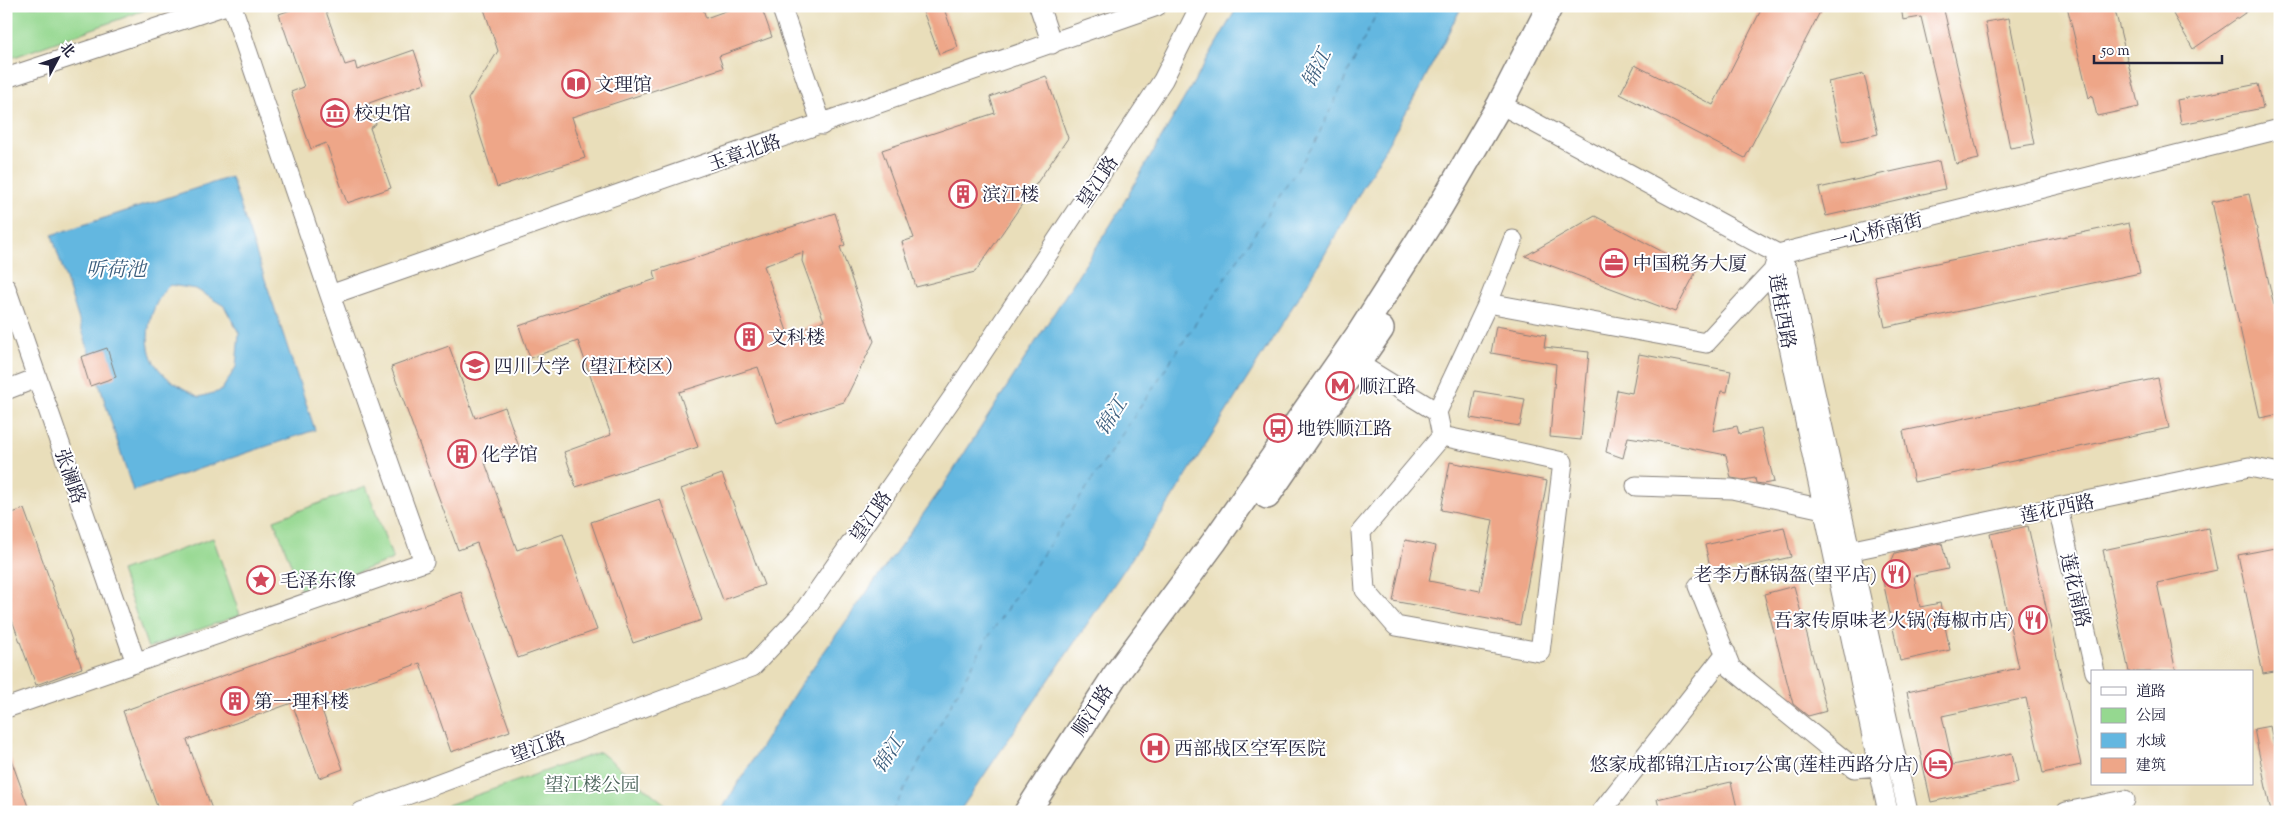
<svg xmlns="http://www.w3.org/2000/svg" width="2286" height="818" font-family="'Sorts Mill Goudy','Noto Serif SC',serif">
  <rect width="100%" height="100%" fill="#fff"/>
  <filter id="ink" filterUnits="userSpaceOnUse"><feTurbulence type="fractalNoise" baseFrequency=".02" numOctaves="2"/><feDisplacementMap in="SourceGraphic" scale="10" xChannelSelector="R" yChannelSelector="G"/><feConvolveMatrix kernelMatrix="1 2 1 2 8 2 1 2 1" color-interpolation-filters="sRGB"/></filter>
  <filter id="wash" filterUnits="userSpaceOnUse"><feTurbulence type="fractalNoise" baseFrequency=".0096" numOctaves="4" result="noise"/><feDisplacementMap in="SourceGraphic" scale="20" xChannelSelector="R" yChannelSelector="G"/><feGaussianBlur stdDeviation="1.12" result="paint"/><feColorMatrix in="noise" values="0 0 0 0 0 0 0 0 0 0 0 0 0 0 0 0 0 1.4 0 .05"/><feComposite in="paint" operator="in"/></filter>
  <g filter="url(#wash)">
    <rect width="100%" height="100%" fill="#e9deba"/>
    <path fill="#95d890" stroke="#5c7d66" d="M6 6H156L6 60Z
      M366 486 393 559 302 593 274 520Z
      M213 538 240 615 148 648 121 571Z
      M600 752 675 812H428Z"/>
    <path fill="#64b7e0" stroke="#436c8e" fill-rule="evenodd" d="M1238 6H1462L1421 86 1317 268 1162 514 959 812H720L798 688 944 485 1113 221Z
      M231 177 315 430 133 491 52 235ZM170 285 196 289 224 306 239 333 236 367 221 391 199 397C185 389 168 381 158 368 139 345 150 303 170 285Z"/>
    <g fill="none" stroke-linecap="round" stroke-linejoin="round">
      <path stroke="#3c5e7d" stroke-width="1" stroke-dasharray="6 5" stroke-linecap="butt" d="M892 812 985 642 1314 144 1380 6"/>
    </g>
    <g id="blocks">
      <path fill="#eea688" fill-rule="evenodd" d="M302 6H324L345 65 355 62 357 70 414 50 425 83 369 103 376 124 370 128 391 188 347 203 326 143 311 149 291 92 304 87 279 14Z
        M483 6H702L706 18 739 6H761L772 37 719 56 723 68 572 117 585 158 497 187 468 99 498 51Z
        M921 6H943L958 47 939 54Z
        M1763 6H1823L1745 158 1620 94 1635 65 1713 105Z
        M1901 6H1943L1979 159 1956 164 1921 17 1903 20Z
        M2067 6H2114L2139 107 2097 116 2092 95 2089 98Z
        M2185 6H2255L2193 49 2173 14Z
        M2009 18 2034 144 2010 148 1985 22Z
        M1864 74 1878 134 1842 142 1828 82Z
        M1046 76 1068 138 975 272 916 287 902 242 914 238 882 150 995 113 990 97Z
        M2258 84 2263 108 2181 124 2177 100Z
        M1939 161 1945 189 1826 216 1819 188Z
        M2249 194 2280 332V414L2260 418 2212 202Z
        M835 213 845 245 840 247 874 341 844 402 777 423 758 367 679 392 698 447 576 487 564 452 611 435 578 341 530 358 519 326 656 279 654 271ZM803 252 802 261 824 321 788 334 764 266Z
        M1595 216 1697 270 1675 312 1525 256Z
        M2129 223 2140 273 1885 327 1874 276Z
        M1496 326 1546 335 1544 347 1589 352 1581 440 1550 437 1556 364 1491 353Z
        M449 346 475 418 505 407 519 447 484 460 517 550 563 534 597 630 518 658 477 543 458 550 391 367Z
        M107 348 116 377 90 386 81 357Z
        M1639 354 1731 371 1727 392 1721 391 1713 431 1737 426 1739 434 1761 429 1774 482 1763 484 1756 483 1755 478 1744 480 1731 478 1726 455 1655 441 1628 437 1623 458 1606 452 1617 390 1632 393Z
        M2158 378 2169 428 1914 482 1903 431Z
        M1475 391 1525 399 1520 426 1470 418Z
        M1450 462 1547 481 1520 625 1393 601 1405 540 1436 546 1429 581 1480 591 1493 520 1441 510Z
        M722 474 764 585 723 600 681 489Z
        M660 499 702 620 633 643 591 522Z
        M24 509 82 668 36 685 6 604V515Z
        M2028 526 2081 765 2043 773 2026 698 1942 716 1953 765 2012 753 2018 783 1931 802 1907 692 2019 668 1990 534Z
        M1784 527 1791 557 1712 575 1705 545Z
        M2208 528 2217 570 2157 583 2176 672H2129L2103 550Z
        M1942 543 1948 569 1914 576 1920 607 1940 603 1950 650 1900 661 1883 581 1895 553Z
        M2280 547V671L2263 674 2238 555Z
        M1794 586 1827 711 1808 716 1793 704 1764 594Z
        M461 592 510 731 451 752 420 663 318 699 343 769 319 778 292 703 187 740 213 812H159L123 711Z
        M2270 726 2274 746 2280 744V812H2271L2254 729Z
        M6 751H8L30 812H6Z
        M1731 782 1738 812H1660L1657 799Z"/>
    </g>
  </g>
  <g filter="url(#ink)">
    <use href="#blocks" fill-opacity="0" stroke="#86807a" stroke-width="1"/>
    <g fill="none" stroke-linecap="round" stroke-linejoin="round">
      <defs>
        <path id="minor" d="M781 6 822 125
          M1039 6 1052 44
          M6 78 223 6
          M1500 104 1778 254 2280 129
          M1778 254 1788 270 1908 812
          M1778 254 1773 271 1888 812
          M6 288 136 663
          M330 295 1157 6
          M1488 303 1706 343 1773 271
          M1359 364 1437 412 1442 436 1563 462 1540 652 1396 626 1365 590 1361 532 1442 436
          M6 390 37 378
          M1437 412 1488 303 1513 240
          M1636 486 1732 489 1823 509
          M2058 508 2095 672
          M1839 553 2249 467 2280 473
          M1698 586 1731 668 1854 768 1878 766
          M6 708 424 562 330 295 232 6
          M361 812 752 667 801 615 953 397 1163 80 1200 6
          M1601 812 1726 653
          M2066 812 2125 800"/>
        <path id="major" d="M1267 496 1381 329
          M1027 812 1114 677 1214 542 1359 334 1440 207 1500 104 1550 6"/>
      </defs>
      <use href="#minor" stroke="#86807a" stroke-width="21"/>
      <use href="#major" stroke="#86807a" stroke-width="28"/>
      <use href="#minor" stroke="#fff" stroke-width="19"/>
      <use href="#major" stroke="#fff" stroke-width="25"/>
    </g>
  </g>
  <defs>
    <symbol id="library-ring" viewBox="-11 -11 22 22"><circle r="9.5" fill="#fff" stroke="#d1495b" stroke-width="1.5"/><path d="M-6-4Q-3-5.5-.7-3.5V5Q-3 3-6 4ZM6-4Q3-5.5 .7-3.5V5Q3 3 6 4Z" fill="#d1495b"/></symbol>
    <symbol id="museum-ring" viewBox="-11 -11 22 22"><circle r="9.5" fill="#fff" stroke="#d1495b" stroke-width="1.5"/><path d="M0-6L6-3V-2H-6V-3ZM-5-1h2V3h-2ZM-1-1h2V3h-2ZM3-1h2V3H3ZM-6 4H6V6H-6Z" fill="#d1495b"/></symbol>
    <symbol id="building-ring" viewBox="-11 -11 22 22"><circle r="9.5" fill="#fff" stroke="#d1495b" stroke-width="1.5"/><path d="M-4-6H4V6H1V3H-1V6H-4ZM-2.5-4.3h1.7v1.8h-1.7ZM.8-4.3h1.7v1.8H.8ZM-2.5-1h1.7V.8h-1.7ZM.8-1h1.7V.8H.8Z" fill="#d1495b"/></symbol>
    <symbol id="office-ring" viewBox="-11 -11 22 22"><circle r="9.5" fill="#fff" stroke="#d1495b" stroke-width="1.5"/><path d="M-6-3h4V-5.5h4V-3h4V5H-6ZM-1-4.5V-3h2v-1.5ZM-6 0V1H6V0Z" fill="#d1495b"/></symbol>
    <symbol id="university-ring" viewBox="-11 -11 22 22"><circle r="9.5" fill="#fff" stroke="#d1495b" stroke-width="1.5"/><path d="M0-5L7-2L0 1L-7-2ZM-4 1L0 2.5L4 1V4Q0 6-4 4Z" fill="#d1495b"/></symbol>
    <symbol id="metro-ring" viewBox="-11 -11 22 22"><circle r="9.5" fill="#fff" stroke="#d1495b" stroke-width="1.5"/><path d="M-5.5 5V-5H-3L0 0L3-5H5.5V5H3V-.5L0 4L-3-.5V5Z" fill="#d1495b"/></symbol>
    <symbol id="bus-ring" viewBox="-11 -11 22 22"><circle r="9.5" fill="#fff" stroke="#d1495b" stroke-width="1.5"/><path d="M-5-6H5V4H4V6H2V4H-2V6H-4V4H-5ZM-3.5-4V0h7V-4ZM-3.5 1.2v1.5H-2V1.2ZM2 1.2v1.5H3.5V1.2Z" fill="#d1495b"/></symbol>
    <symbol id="restaurant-ring" viewBox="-11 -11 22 22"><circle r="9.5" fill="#fff" stroke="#d1495b" stroke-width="1.5"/><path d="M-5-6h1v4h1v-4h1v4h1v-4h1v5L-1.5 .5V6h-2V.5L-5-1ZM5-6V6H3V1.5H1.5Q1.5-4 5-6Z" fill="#d1495b"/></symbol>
    <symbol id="sight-ring" viewBox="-11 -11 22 22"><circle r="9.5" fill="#fff" stroke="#d1495b" stroke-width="1.5"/><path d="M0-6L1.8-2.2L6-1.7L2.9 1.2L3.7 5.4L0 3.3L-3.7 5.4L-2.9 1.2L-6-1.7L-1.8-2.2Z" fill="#d1495b"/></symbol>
    <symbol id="hospital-ring" viewBox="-11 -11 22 22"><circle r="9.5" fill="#fff" stroke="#d1495b" stroke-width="1.5"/><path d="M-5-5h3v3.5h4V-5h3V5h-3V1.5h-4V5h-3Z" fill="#d1495b"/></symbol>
    <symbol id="hotel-ring" viewBox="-11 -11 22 22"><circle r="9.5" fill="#fff" stroke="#d1495b" stroke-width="1.5"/><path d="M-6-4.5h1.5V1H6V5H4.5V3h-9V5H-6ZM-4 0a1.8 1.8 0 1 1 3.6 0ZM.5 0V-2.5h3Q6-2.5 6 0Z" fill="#d1495b"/></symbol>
  </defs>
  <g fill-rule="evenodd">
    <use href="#library-ring" x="560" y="68" width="32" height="32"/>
    <use href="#museum-ring" x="319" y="97" width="32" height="32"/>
    <use href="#building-ring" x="947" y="178" width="32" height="32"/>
    <use href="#office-ring" x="1598" y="247" width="32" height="32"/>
    <use href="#building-ring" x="733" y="321" width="32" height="32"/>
    <use href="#university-ring" x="459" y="350" width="32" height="32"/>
    <use href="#metro-ring" x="1324" y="370" width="32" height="32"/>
    <use href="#bus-ring" x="1262" y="412" width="32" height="32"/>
    <use href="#building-ring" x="446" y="438" width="32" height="32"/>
    <use href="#restaurant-ring" x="1880" y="558" width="32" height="32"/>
    <use href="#sight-ring" x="245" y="564" width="32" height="32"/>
    <use href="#restaurant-ring" x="2017" y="604" width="32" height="32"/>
    <use href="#building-ring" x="219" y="685" width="32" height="32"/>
    <use href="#hospital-ring" x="1139" y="732" width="32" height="32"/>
    <use href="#hotel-ring" x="1922" y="748" width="32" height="32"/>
  </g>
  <g text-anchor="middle" stroke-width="4" stroke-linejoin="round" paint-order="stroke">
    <g font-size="19" fill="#22223b" stroke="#fff" text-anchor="start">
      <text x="595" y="91">文理馆</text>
      <text x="354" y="120">校史馆</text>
      <text x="982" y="201">滨江楼</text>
      <text x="1633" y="270">中国税务大厦</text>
      <text x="768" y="344">文科楼</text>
      <text x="494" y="373">四川大学（望江校区）</text>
      <text x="1359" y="393">顺江路</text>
      <text x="1297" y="435">地铁顺江路</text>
      <text x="481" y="461">化学馆</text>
      <text x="1877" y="581" text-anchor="end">老李方酥锅盔(望平店)</text>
      <text x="280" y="587">毛泽东像</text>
      <text x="2014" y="627" text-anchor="end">吾家传原味老火锅(海椒市店)</text>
      <text x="254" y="708">第一理科楼</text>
      <text x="1174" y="755">西部战区空军医院</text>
      <text x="1919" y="771" text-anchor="end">悠家成都锦江店1017公寓(莲桂西路分店)</text>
    </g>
    <g font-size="19" fill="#22223b" stroke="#fff">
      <text transform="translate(744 152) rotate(-19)" y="7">玉章北路</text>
      <text transform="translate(1097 181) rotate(-56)" y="7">望江路</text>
      <text transform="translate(1876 230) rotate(-14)" y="7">一心桥南街</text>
      <text transform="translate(1783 311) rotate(80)" y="7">莲桂西路</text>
      <text transform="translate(71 476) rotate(71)" y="7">张澜路</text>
      <text transform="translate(2057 508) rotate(-12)" y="7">莲花西路</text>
      <text transform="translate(870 516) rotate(-55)" y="7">望江路</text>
      <text transform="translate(2076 590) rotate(77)" y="7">莲花南路</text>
      <text transform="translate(1092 710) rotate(-57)" y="7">顺江路</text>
      <text transform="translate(538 746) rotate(-20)" y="7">望江路</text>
    </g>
    <g font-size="19" fill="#4a6259" stroke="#fff">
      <text x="592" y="791">望江楼公园</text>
    </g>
    <g font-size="20" font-style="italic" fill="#3c5e7d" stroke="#fff">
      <text transform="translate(1316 68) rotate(-63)" y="7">锦江</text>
      <text x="116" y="276">听荷池</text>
      <text transform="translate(1111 416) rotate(-57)" y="7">锦江</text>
      <text transform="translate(888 754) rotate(-57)" y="7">锦江</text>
    </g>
  </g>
  <rect width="2286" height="818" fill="none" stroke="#fff" stroke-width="25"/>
  <rect x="2091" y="670" width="162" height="115" fill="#ffffff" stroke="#a7a7b1"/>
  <rect x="2101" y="687" width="25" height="8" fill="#ffffff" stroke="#a7a7b1"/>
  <text x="2136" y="696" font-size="15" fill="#22223b">道路</text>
  <rect x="2101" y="708" width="25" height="15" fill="#95d890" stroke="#a7a7b1"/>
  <text x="2136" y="720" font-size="15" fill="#22223b">公园</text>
  <rect x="2101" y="733" width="25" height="15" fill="#64b7e0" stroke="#a7a7b1"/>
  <text x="2136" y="746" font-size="15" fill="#22223b">水域</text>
  <rect x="2101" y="758" width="25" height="15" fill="#eea688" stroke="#a7a7b1"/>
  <text x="2136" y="770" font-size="15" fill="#22223b">建筑</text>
  <g transform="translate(58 58) rotate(49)" stroke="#ffffff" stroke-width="4" paint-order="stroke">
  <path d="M0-4L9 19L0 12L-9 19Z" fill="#22223b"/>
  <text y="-8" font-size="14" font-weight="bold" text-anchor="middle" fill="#22223b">北</text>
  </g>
  <path d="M2094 55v8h128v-8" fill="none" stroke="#22223b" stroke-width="2.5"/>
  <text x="2101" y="55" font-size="15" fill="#22223b" stroke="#ffffff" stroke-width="4" paint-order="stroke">50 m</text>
</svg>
